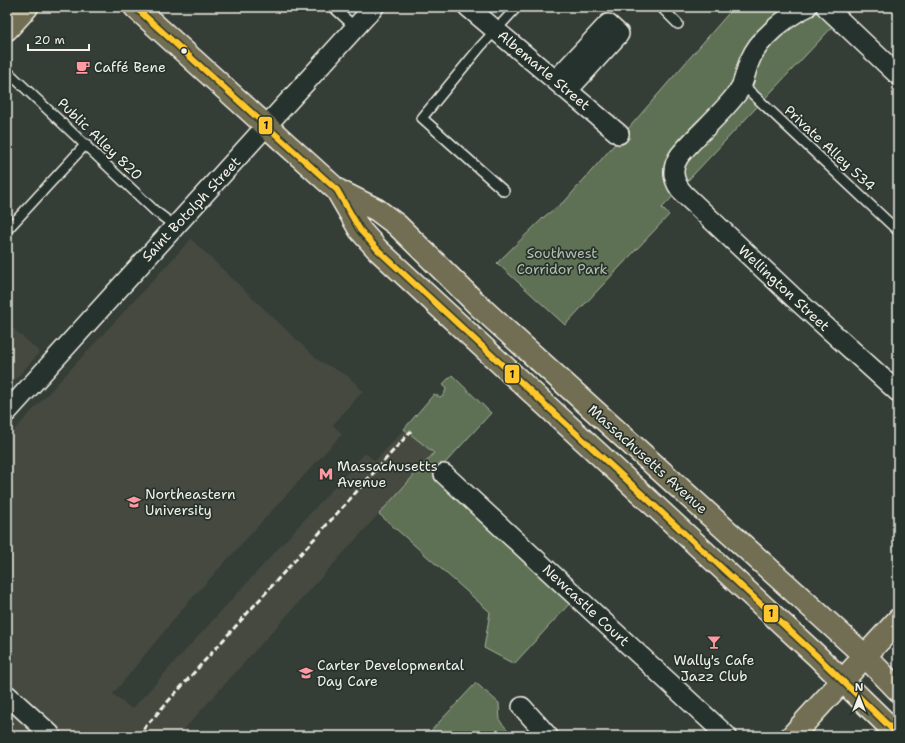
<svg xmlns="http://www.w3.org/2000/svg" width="905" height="743" font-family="'Shantell Sans',sans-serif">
  <rect width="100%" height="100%" fill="#343d36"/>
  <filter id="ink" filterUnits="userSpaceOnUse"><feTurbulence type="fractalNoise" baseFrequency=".025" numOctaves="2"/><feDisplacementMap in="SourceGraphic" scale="8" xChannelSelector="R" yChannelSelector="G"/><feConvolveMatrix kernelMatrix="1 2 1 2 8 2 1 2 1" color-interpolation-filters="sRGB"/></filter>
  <g filter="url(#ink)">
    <path fill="#454940" d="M191 239 318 360 348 376 363 391 333 425 342 434 185 606 113 694 132 709 365 453 375 461 404 429 434 453 178 736H7V438Z
      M7 323 40 352 7 389Z"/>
    <path fill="#5e7154" stroke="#a9b19e" d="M734 7H851L662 208 669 215 565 325 497 263 545 216 566 200Z
      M452 375 491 413 436 473 571 602 514 664 484 648 490 612 379 514 434 453 404 429 434 394 440 397 444 395 446 389 443 384Z
      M476 683 499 703 500 721 513 736H426Z"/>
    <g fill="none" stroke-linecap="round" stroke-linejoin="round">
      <defs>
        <path id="lane" d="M333 7 355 27
          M661 7 678 24
          M7 71 155 211 175 226
          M742 84 898 231
          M504 191 422 118 481 46 517 7
          M7 230 86 144"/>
        <path id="street" d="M468 7 619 134
          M807 7C787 16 758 39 750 60 745 71 745 82 738 92 721 115 698 133 680 155 670 169 673 182 684 194L793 297 898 392
          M826 7 898 75
          M556 80 608 24 619 34 568 90
          M7 412 374 7
          M444 474 727 736
          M7 695 50 734
          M522 707 548 736"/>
        <path id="primary" d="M135 7 337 190 377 210 397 225 479 306 865 656 898 690
          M7 29 27 7
          M337 190 360 230 378 250 816 655 898 735
          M792 736 898 620"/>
      </defs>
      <use href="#lane" stroke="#f4f1e8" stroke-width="12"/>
      <use href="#street" stroke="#f4f1e8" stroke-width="22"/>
      <use href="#primary" stroke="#f4f1e8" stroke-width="25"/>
      <use href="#lane" stroke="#26332d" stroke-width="9"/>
      <use href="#street" stroke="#26332d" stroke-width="19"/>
      <use href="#primary" stroke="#726e52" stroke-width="22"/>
      <path stroke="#f4f1e8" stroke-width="3" stroke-dasharray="6 3" stroke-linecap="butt" d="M137 736 411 431"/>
      <defs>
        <path id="bus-1" d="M135 7 337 190 360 230 378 250 816 655 898 735"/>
      </defs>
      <use href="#bus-1" stroke="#26332d" stroke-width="9"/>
      <use href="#bus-1" stroke="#ffc72c" stroke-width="6"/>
    </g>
  </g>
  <defs>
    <symbol id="cafe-bare" viewBox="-9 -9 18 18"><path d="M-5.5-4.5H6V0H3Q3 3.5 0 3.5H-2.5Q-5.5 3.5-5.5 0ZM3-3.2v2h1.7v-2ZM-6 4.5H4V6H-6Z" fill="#ff9aa2" stroke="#26332d" stroke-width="2.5" paint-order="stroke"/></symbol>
    <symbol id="metro-bare" viewBox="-9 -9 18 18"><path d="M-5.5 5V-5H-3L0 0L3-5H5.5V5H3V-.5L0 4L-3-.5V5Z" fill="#ff9aa2" stroke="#26332d" stroke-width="2.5" paint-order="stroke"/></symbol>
    <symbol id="university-bare" viewBox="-9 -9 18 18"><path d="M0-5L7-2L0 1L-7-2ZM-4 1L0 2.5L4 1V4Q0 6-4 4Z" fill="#ff9aa2" stroke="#26332d" stroke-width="2.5" paint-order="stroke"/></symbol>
    <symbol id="bar-bare" viewBox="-9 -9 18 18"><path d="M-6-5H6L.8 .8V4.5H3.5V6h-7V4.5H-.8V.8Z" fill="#ff9aa2" stroke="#26332d" stroke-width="2.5" paint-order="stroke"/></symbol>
    <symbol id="school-bare" viewBox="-9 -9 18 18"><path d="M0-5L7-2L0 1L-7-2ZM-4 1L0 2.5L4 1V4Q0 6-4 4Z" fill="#ff9aa2" stroke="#26332d" stroke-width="2.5" paint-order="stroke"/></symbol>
  </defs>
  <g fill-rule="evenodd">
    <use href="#cafe-bare" x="73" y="57" width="20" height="20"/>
    <use href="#metro-bare" x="316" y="464" width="20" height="20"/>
    <use href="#university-bare" x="124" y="492" width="20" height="20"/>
    <use href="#bar-bare" x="704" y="632" width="20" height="20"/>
    <use href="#school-bare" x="296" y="663" width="20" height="20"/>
  </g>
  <circle fill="#f4f1e8" stroke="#26332d" stroke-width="1.5" cx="184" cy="51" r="3.5"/>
  <g text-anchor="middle" stroke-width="3.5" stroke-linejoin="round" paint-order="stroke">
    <g font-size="14" fill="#f4f1e8" stroke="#26332d" text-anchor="start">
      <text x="94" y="72">Caffé Bene</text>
      <text x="337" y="471">Massachusetts<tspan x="337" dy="16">Avenue</tspan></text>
      <text x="145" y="499">Northeastern<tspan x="145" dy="16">University</tspan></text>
      <text x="714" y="665" text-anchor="middle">Wally's Cafe<tspan x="714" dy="16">Jazz Club</tspan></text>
      <text x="317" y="670">Carter Developmental<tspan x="317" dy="16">Day Care</tspan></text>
    </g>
    <g font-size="14" fill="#f4f1e8" stroke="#26332d">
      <text transform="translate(544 70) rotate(40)" y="5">Albemarle Street</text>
      <text transform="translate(100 139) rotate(44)" y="5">Public Alley 820</text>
      <text transform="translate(830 148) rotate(43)" y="5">Private Alley 534</text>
      <text transform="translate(191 209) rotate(-47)" y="5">Saint Botolph Street</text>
      <text transform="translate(784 288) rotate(43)" y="5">Wellington Street</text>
      <text transform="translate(648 459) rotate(42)" y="5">Massachusetts Avenue</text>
      <text transform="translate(586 605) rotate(43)" y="5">Newcastle Court</text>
    </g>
    <g font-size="14" fill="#b8bead" stroke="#26332d">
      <text x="562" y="258">Southwest<tspan x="562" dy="16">Corridor Park</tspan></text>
    </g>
  </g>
  <g stroke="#26332d" stroke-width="1.5">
    <rect x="258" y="116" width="15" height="19" rx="4" fill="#ffc72c"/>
    <rect x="504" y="364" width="16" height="20" rx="4" fill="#ffc72c"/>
    <rect x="763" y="604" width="16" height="19" rx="4" fill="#ffc72c"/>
  </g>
  <g font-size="11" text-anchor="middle" font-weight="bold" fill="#111">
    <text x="266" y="129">1</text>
    <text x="512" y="378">1</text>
    <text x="771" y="617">1</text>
  </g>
  <rect width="905" height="743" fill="none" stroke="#26332d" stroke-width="24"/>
  <rect x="12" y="12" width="881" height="719" fill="none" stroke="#f4f1e8" stroke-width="1.5" filter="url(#ink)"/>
  <g transform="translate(859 697)" stroke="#26332d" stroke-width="3" paint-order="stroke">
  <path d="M0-3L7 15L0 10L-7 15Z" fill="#f4f1e8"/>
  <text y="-6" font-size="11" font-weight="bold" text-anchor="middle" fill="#f4f1e8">N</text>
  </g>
  <path d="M28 44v6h61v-6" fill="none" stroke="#f4f1e8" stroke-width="2"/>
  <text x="34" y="44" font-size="12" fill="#f4f1e8" stroke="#26332d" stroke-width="3" paint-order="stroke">20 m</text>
</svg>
